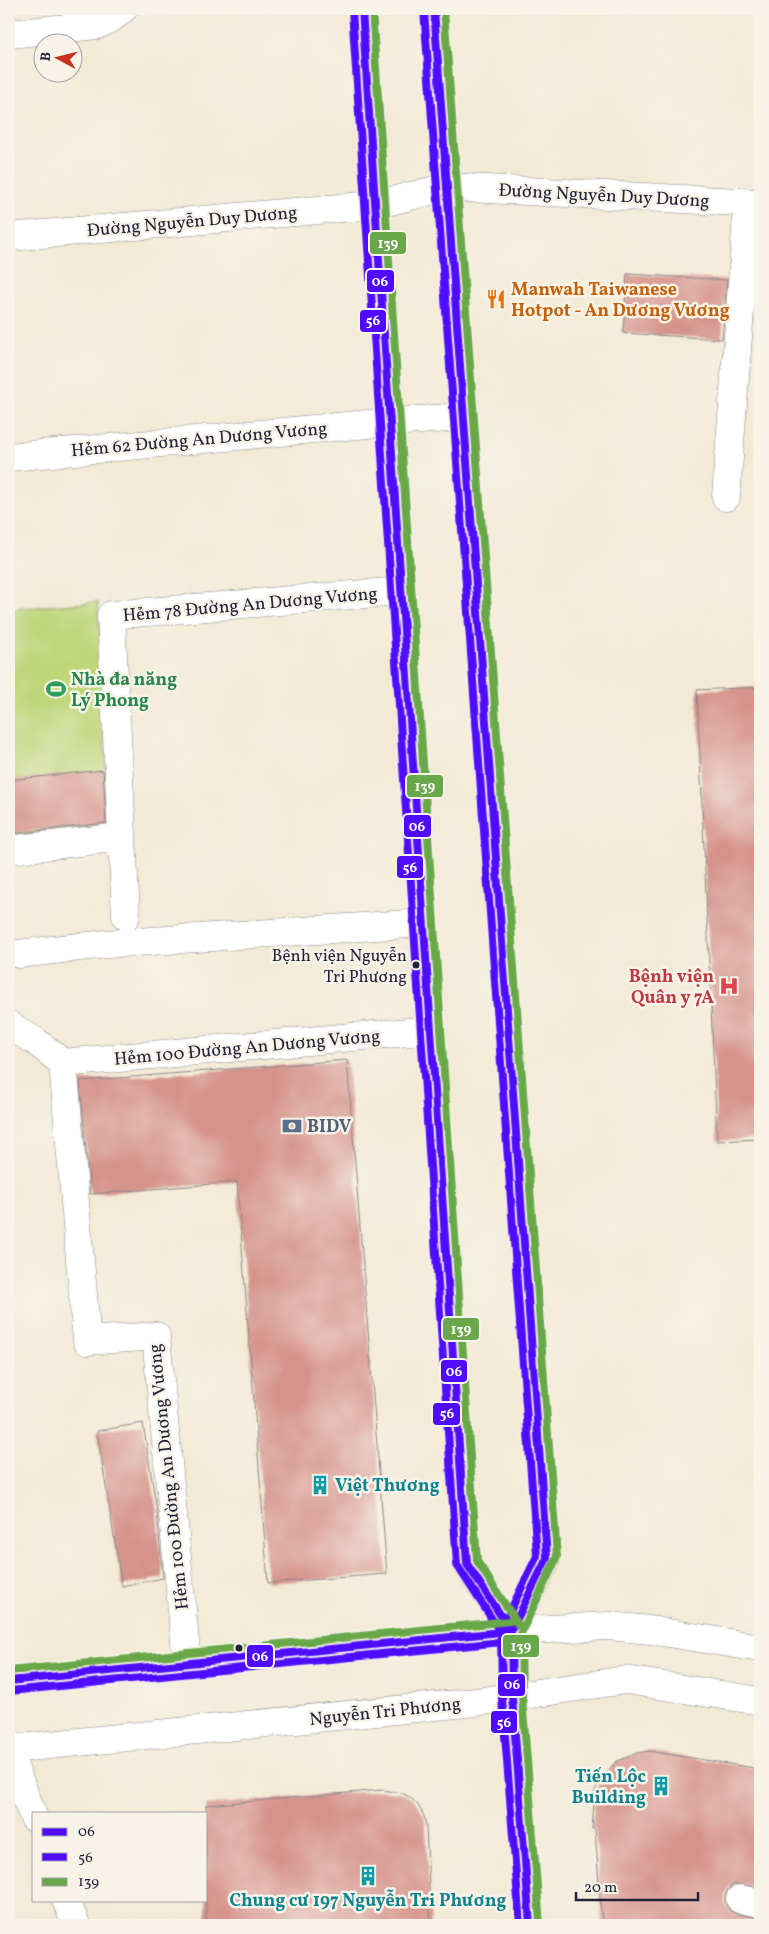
<svg xmlns="http://www.w3.org/2000/svg" width="769" height="1934" font-family="Vollkorn,serif">
  <rect width="100%" height="100%" fill="#f7f3e8"/>
  <filter id="ink" filterUnits="userSpaceOnUse"><feTurbulence type="fractalNoise" baseFrequency=".02" numOctaves="2"/><feDisplacementMap in="SourceGraphic" scale="10" xChannelSelector="R" yChannelSelector="G"/><feConvolveMatrix kernelMatrix="1 2 1 2 8 2 1 2 1" color-interpolation-filters="sRGB"/></filter>
  <filter id="wash" filterUnits="userSpaceOnUse"><feTurbulence type="fractalNoise" baseFrequency=".0096" numOctaves="4" result="noise"/><feDisplacementMap in="SourceGraphic" scale="20" xChannelSelector="R" yChannelSelector="G"/><feGaussianBlur stdDeviation="1.12" result="paint"/><feColorMatrix in="noise" values="0 0 0 0 0 0 0 0 0 0 0 0 0 0 0 0 0 1.4 0 .05"/><feComposite in="paint" operator="in"/></filter>
  <g filter="url(#wash)">
    <rect width="100%" height="100%" fill="#f3ead5"/>
    <path fill="#bfd67a" stroke="#707c5a" d="M98 602 109 826 9 837V609Z"/>
    <g id="blocks">
      <path fill="#d5938b" d="M627 274 727 280 722 339 623 333Z
        M760 687V1139L717 1141 697 690Z
        M103 770 106 823 9 834V780Z
        M347 1060 387 1574 268 1583 237 1182 90 1194 80 1081Z
        M143 1423 157 1512 163 1578 122 1586 97 1431Z
        M649 1751 760 1769V1887L735 1884 728 1889 725 1896V1904L730 1911 737 1914 760 1918V1925H602L595 1829H592L595 1790 605 1774 616 1762 637 1753Z
        M383 1790 402 1793 411 1798 418 1805 424 1816 426 1826 431 1925H206V1805Z"/>
    </g>
  </g>
  <g filter="url(#ink)">
    <use href="#blocks" fill-opacity="0" stroke="#8a8688" stroke-width="1"/>
    <g fill="none" stroke-linecap="round" stroke-linejoin="round">
      <defs>
        <path id="minor" d="M9 34 97 25 112 18 123 9
          M447 187 760 203
          M9 237 375 205
          M9 457 390 422
          M726 497 748 203
          M9 850 122 837
          M126 916 111 615 401 591
          M18 954 106 944 423 923
          M9 1025 35 1041 63 1063 431 1030
          M63 1063 87 1341 156 1336 187 1663
          M9 1754 34 1818
          M740 1899 760 1903
          M66 1900 76 1925"/>
        <path id="major" d="M362 9 467 1564 511 1631
          M434 9 547 1558 511 1631 512 1697 530 1925
          M375 205 447 187
          M390 422 463 417
          M9 1681 511 1631 609 1626 650 1630 760 1648
          M9 1749 476 1702 626 1680 760 1701"/>
      </defs>
      <use href="#minor" stroke="#8a8688" stroke-width="29"/>
      <use href="#major" stroke="#8a8688" stroke-width="29"/>
      <use href="#minor" stroke="#fff" stroke-width="28"/>
      <use href="#major" stroke="#fff" stroke-width="28"/>
      <defs>
        <path id="bus-1" d="M362 9 467 1564 511 1631
          M434 9 547 1558 511 1631 512 1697 530 1925
          M9 1681 511 1631"/>
        <path id="bus-2" d="M352 10 457 1565 503 1636
          M424 10 537 1556 501 1630 502 1698 520 1925
          M10 1691 512 1641"/>
        <path id="bus-3" d="M372 9 477 1561 519 1626
          M444 9 557 1557 521 1633 522 1697 540 1924
          M9 1671 510 1621"/>
      </defs>
      <use href="#bus-1" stroke="#f7f3e8" stroke-width="11"/>
      <use href="#bus-2" stroke="#f7f3e8" stroke-width="11"/>
      <use href="#bus-3" stroke="#f7f3e8" stroke-width="11"/>
      <use href="#bus-1" stroke="#4f0aff" stroke-width="8"/>
      <use href="#bus-2" stroke="#4f0aff" stroke-width="8"/>
      <use href="#bus-3" stroke="#69a84a" stroke-width="8"/>
    </g>
  </g>
  <defs>
    <symbol id="restaurant-bare" viewBox="-9 -9 18 18"><path d="M-5-6h1v4h1v-4h1v4h1v-4h1v5L-1.5 .5V6h-2V.5L-5-1ZM5-6V6H3V1.5H1.5Q1.5-4 5-6Z" fill="#e8710a" stroke="#f7f3e8" stroke-width="2.5" paint-order="stroke"/></symbol>
    <symbol id="stadium-bare" viewBox="-9 -9 18 18"><path d="M0-5a6.5 5 0 1 0 0 10a6.5 5 0 1 0 0-10ZM-3.5-1.8h7v3.6h-7Z" fill="#2e9e5b" stroke="#f7f3e8" stroke-width="2.5" paint-order="stroke"/></symbol>
    <symbol id="hospital-bare" viewBox="-9 -9 18 18"><path d="M-5-5h3v3.5h4V-5h3V5h-3V1.5h-4V5h-3Z" fill="#e0444e" stroke="#f7f3e8" stroke-width="2.5" paint-order="stroke"/></symbol>
    <symbol id="bank-bare" viewBox="-9 -9 18 18"><path d="M-6-4H6V4H-6ZM0-2.3a2.3 2.3 0 1 0 0 4.6a2.3 2.3 0 1 0 0-4.6Z" fill="#5c6f8a" stroke="#f7f3e8" stroke-width="2.5" paint-order="stroke"/></symbol>
    <symbol id="building-bare" viewBox="-9 -9 18 18"><path d="M-4-6H4V6H1V3H-1V6H-4ZM-2.5-4.3h1.7v1.8h-1.7ZM.8-4.3h1.7v1.8H.8ZM-2.5-1h1.7V.8h-1.7ZM.8-1h1.7V.8H.8Z" fill="#0f9aa8" stroke="#f7f3e8" stroke-width="2.5" paint-order="stroke"/></symbol>
  </defs>
  <g fill-rule="evenodd">
    <use href="#restaurant-bare" x="482" y="285" width="28" height="28"/>
    <use href="#stadium-bare" x="42" y="675" width="28" height="28"/>
    <use href="#hospital-bare" x="715" y="972" width="28" height="28"/>
    <use href="#bank-bare" x="278" y="1112" width="28" height="28"/>
    <use href="#building-bare" x="306" y="1471" width="28" height="28"/>
    <use href="#building-bare" x="647" y="1772" width="28" height="28"/>
    <use href="#building-bare" x="354" y="1862" width="28" height="28"/>
  </g>
  <g fill="#22223b" stroke="#f7f3e8" stroke-width="2">
    <circle cx="416" cy="965" r="4.5"/>
    <circle cx="239" cy="1648" r="4.5"/>
  </g>
  <g text-anchor="middle" stroke-width="5" stroke-linejoin="round" paint-order="stroke">
    <g font-size="17" fill="#22223b" stroke="#f7f3e8" text-anchor="end">
      <text x="407" y="961">Bệnh viện Nguyễn<tspan x="407" dy="21">Tri Phương</tspan></text>
    </g>
    <g font-size="18" fill="#22223b" stroke="#f7f3e8">
      <text transform="translate(604 195) rotate(3)" y="6">Đường Nguyễn Duy Dương</text>
      <text transform="translate(192 221) rotate(-5)" y="6">Đường Nguyễn Duy Dương</text>
      <text transform="translate(199 439) rotate(-5)" y="6">Hẻm 62 Đường An Dương Vương</text>
      <text transform="translate(250 604) rotate(-5)" y="6">Hẻm 78 Đường An Dương Vương</text>
      <text transform="translate(247 1047) rotate(-5)" y="6">Hẻm 100 Đường An Dương Vương</text>
      <text transform="translate(168 1477) rotate(-96)" y="6">Hẻm 100 Đường An Dương Vương</text>
      <text transform="translate(385 1711) rotate(-6)" y="6">Nguyễn Tri Phương</text>
    </g>
    <g font-size="18" font-weight="bold" fill="#c56008" stroke="#f7f3e8" text-anchor="start">
      <text x="511" y="295">Manwah Taiwanese<tspan x="511" dy="21">Hotpot - An Dương Vương</tspan></text>
    </g>
    <g font-size="18" font-weight="bold" fill="#27864d" stroke="#f7f3e8" text-anchor="start">
      <text x="71" y="685">Nhà đa năng<tspan x="71" dy="21">Lý Phong</tspan></text>
    </g>
    <g font-size="18" font-weight="bold" fill="#be3a42" stroke="#f7f3e8" text-anchor="end">
      <text x="714" y="982">Bệnh viện<tspan x="714" dy="21">Quân y 7A</tspan></text>
    </g>
    <g font-size="18" font-weight="bold" fill="#4e5e75" stroke="#f7f3e8" text-anchor="start">
      <text x="307" y="1132">BIDV</text>
    </g>
    <g font-size="18" font-weight="bold" fill="#0d838f" stroke="#f7f3e8" text-anchor="start">
      <text x="335" y="1491">Việt Thương</text>
      <text x="646" y="1782" text-anchor="end">Tiến Lộc<tspan x="646" dy="21">Building</tspan></text>
      <text x="368" y="1906" text-anchor="middle">Chung cư 197 Nguyễn Tri Phương</text>
    </g>
  </g>
  <g stroke="#f7f3e8" stroke-width="2">
    <rect x="369" y="231" width="38" height="24" rx="5" fill="#69a84a"/>
    <rect x="366" y="269" width="29" height="24" rx="5" fill="#4f0aff"/>
    <rect x="359" y="309" width="28" height="24" rx="5" fill="#4f0aff"/>
    <rect x="406" y="774" width="38" height="24" rx="5" fill="#69a84a"/>
    <rect x="403" y="814" width="29" height="24" rx="5" fill="#4f0aff"/>
    <rect x="396" y="855" width="28" height="24" rx="5" fill="#4f0aff"/>
    <rect x="442" y="1317" width="38" height="24" rx="5" fill="#69a84a"/>
    <rect x="440" y="1359" width="28" height="24" rx="5" fill="#4f0aff"/>
    <rect x="432" y="1402" width="29" height="24" rx="5" fill="#4f0aff"/>
    <rect x="502" y="1634" width="38" height="24" rx="5" fill="#69a84a"/>
    <rect x="246" y="1644" width="28" height="24" rx="5" fill="#4f0aff"/>
    <rect x="497" y="1673" width="29" height="24" rx="5" fill="#4f0aff"/>
    <rect x="490" y="1710" width="28" height="24" rx="5" fill="#4f0aff"/>
  </g>
  <g font-size="14" text-anchor="middle" font-weight="bold" fill="#fff">
    <text x="388" y="248">139</text>
    <text x="380" y="286">06</text>
    <text x="373" y="325">56</text>
    <text x="425" y="791">139</text>
    <text x="417" y="831">06</text>
    <text x="410" y="872">56</text>
    <text x="461" y="1334">139</text>
    <text x="454" y="1376">06</text>
    <text x="447" y="1418">56</text>
    <text x="521" y="1651">139</text>
    <text x="260" y="1661">06</text>
    <text x="512" y="1689">06</text>
    <text x="504" y="1727">56</text>
  </g>
  <rect width="769" height="1934" fill="none" stroke="#f7f3e8" stroke-width="30"/>
  <rect x="32" y="1812" width="175" height="90" fill="#f7f3e8" stroke="#a29fa3"/>
  <rect x="42" y="1828" width="25" height="8" fill="#4f0aff" stroke="#a29fa3"/>
  <text x="78" y="1836" font-size="15" fill="#22223b">06</text>
  <rect x="42" y="1853" width="25" height="8" fill="#4f0aff" stroke="#a29fa3"/>
  <text x="78" y="1862" font-size="15" fill="#22223b">56</text>
  <rect x="42" y="1878" width="25" height="8" fill="#69a84a" stroke="#a29fa3"/>
  <text x="78" y="1886" font-size="15" fill="#22223b">139</text>
  <g transform="translate(58 58) rotate(277)"><circle r="24" fill="#f7f3e8" stroke="#a29fa3"/>
  <path d="M0-4L9 19L0 12L-9 19Z" fill="#c8321e"/>
  <text y="-8" font-size="14" font-weight="bold" text-anchor="middle" fill="#22223b">B</text>
  </g>
  <path d="M576 1892v8h122v-8" fill="none" stroke="#22223b" stroke-width="2.5"/>
  <text x="584" y="1892" font-size="15" fill="#22223b" stroke="#f7f3e8" stroke-width="4" paint-order="stroke">20 m</text>
</svg>
